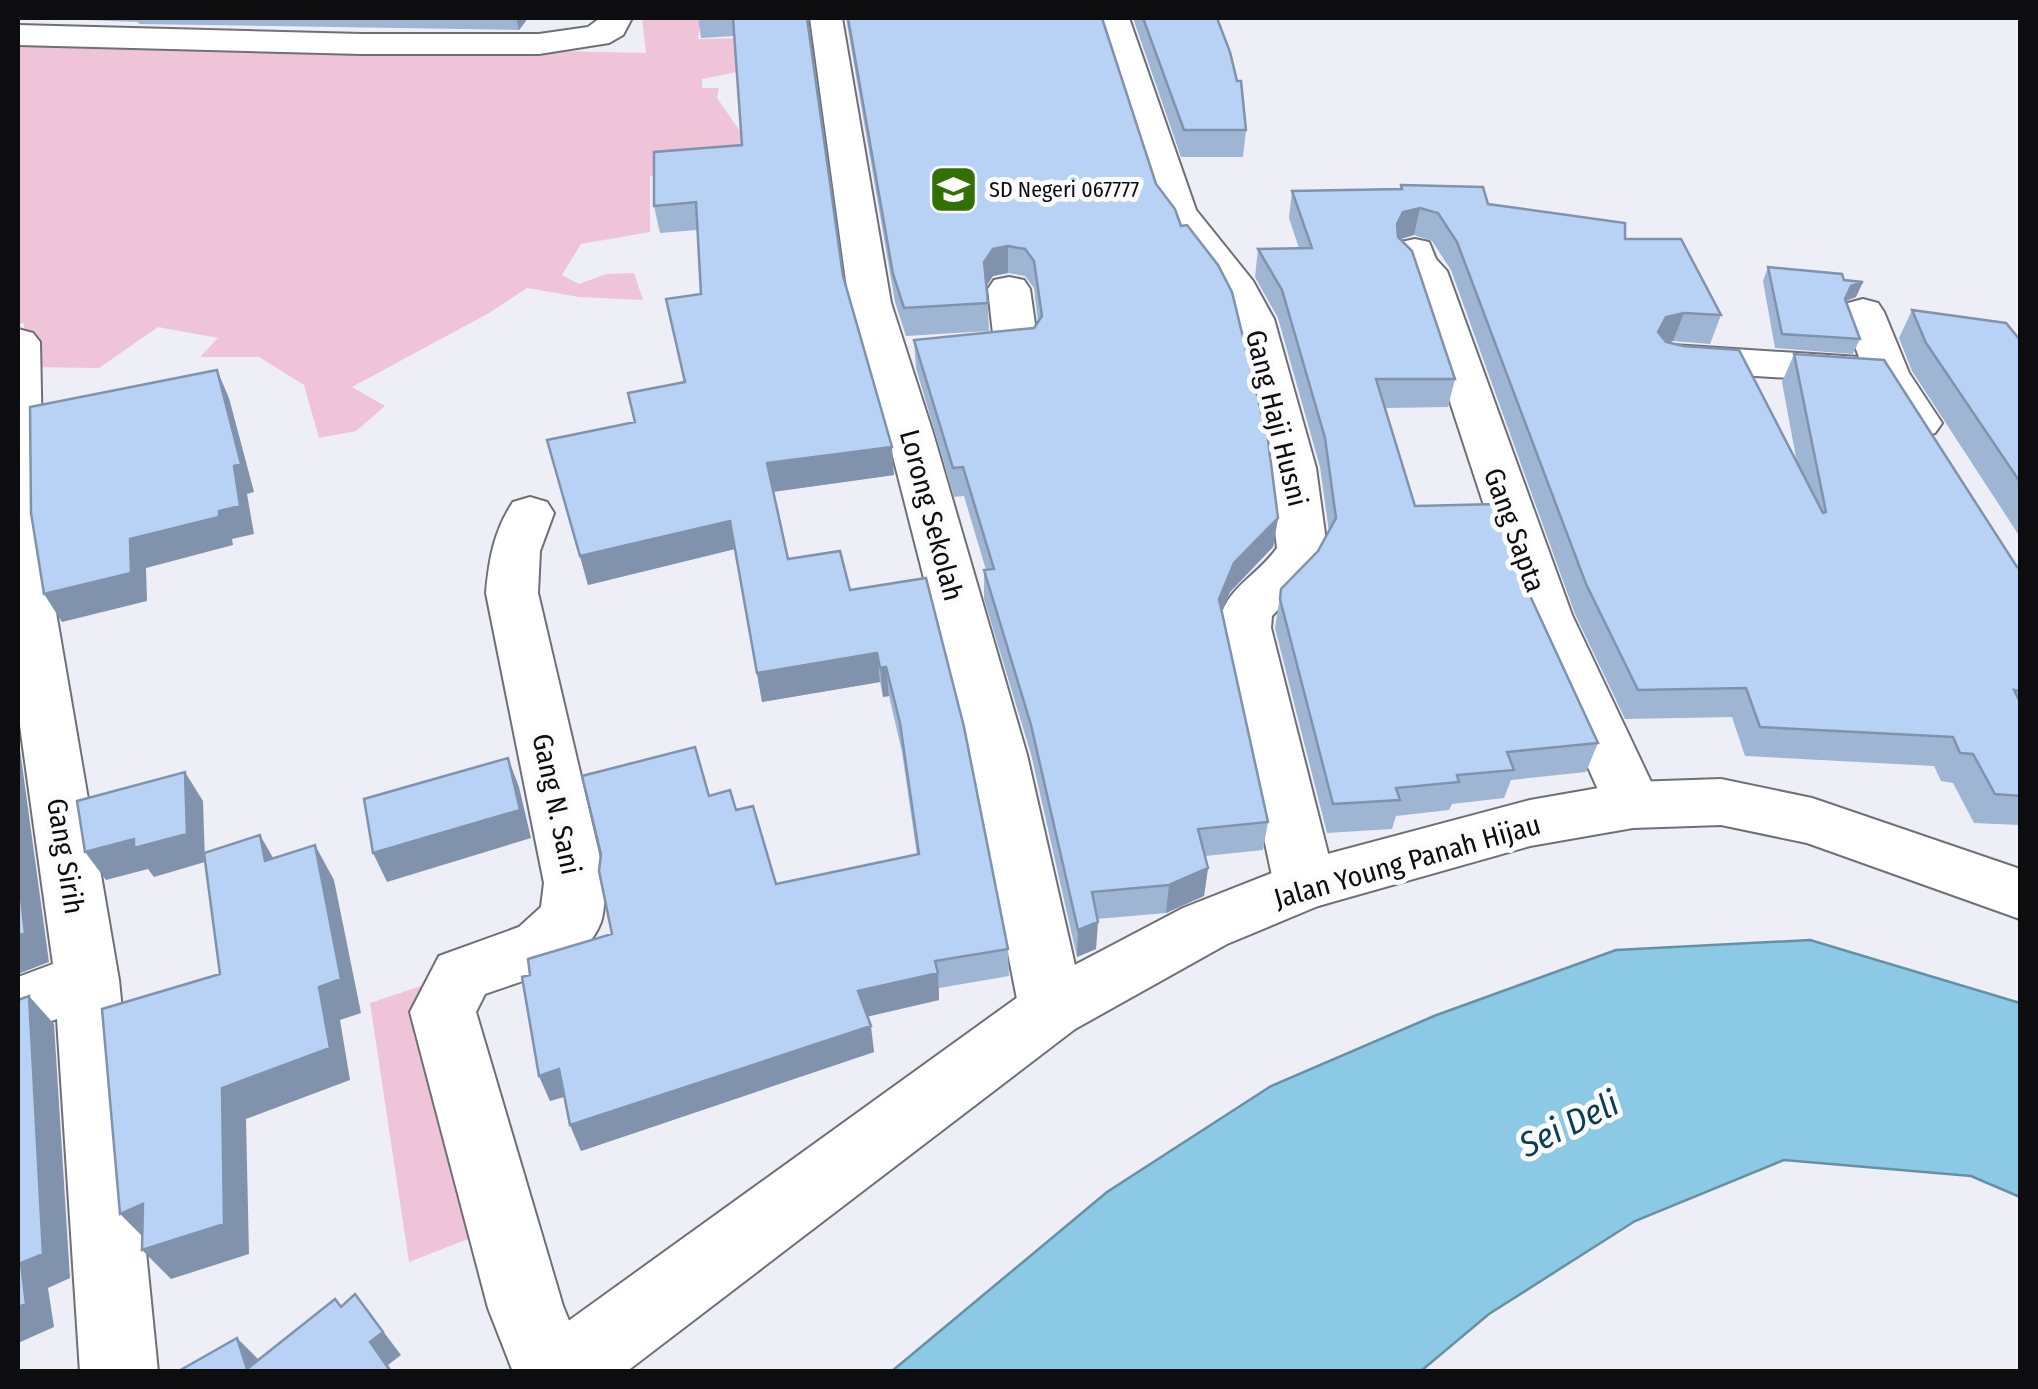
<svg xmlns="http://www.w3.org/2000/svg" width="2038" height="1389" font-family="'Fira Sans Condensed',sans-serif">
  <rect width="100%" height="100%" fill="#eeeef6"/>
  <path fill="#efc4d9" d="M642 18H701L698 39 744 38 742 71 702 79V88H719L717 98 740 131H762V168L650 176V232L581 244 562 275 579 284 606 274 634 273 643 300 579 297 527 288 489 313 352 387 385 406 356 431 319 438 304 385 259 357H200L218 338 158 327 99 368 27 367 24 323 18 324V39L646 53Z
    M421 986 481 1234 409 1262 370 1003Z"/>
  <path fill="#8cc9e4" stroke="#6691a4" stroke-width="2.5" d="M1810 940 2020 1003V1197L1971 1176 1784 1160 1635 1221 1489 1314 1421 1371H892L1107 1192 1271 1086 1434 1016 1616 950Z"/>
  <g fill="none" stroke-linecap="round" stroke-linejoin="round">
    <defs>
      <path id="minor" d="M600 18H632L623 35 609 43 539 54H361L18 45V25L361 34H539L588 27Z
        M810 18H842L891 303 933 433 1027 755 1085 1009 1075 1029 1052 1037 1029 1029 1019 1009 969 755 887 433 849 303Z
        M1097 18H1129L1196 210 1253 281 1274 319 1316 468 1327 548 1309 578 1272 616 1271 628 1336 885 1327 903 1305 910 1283 903 1274 885 1219 628C1221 590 1257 577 1277 548L1268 468 1232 319 1218 291 1158 210Z
        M1415 239 1429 242 1436 259 1447 271 1572 615 1662 805 1654 821 1633 828 1612 821 1520 615 1409 277 1396 264 1395 251 1401 242Z
        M1009 277 1024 280 1030 289 1038 345 1031 354 959 362 944 358 937 349 944 340 993 334 988 289 994 280Z
        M1863 299 1878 303 1884 312 1909 373 1942 423 1935 433 1919 437 1903 433 1871 383 1673 371 1657 367 1651 358 1657 349 1673 345 1859 357 1842 312 1848 303Z
        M18 329 33 333 40 342 44 542 119 980 158 1372H80L57 1019 18 1033V977L53 964 18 711Z
        M530 497 547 502 554 513 540 551 538 593 606 883C604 895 605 910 601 922 584 968 525 979 485 994L476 1012 563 1306 590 1372H513L488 1308 410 1012 439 956 519 927 541 907 544 883 486 593C489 559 494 531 513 502Z"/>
      <path id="tertiary" d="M1721 779 1812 798 2020 869V919L1807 843 1721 825 1633 828 1530 846 1318 906 1227 944 1075 1029 626 1372H524L535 1345 1029 989 1183 908 1305 860 1530 800 1633 782Z"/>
    </defs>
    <use href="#minor" stroke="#6f6f76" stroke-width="4"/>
    <use href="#tertiary" stroke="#6f6f76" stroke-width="4"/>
    <use href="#minor" fill="#fff" fill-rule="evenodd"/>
    <use href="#tertiary" fill="#fff" fill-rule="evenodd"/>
  </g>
  <path fill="#9eb5d4" d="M33 18H528L519 30 139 24 138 22Z
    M698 18H807L843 276 894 475 773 492 788 559 850 590 926 578 1008 949 1009 976 939 988V1000L867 1016 874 1052 581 1151 570 1125 564 1097 550 1101 539 1076 530 975 612 934 709 796 736 810 776 884 917 855 902 752 889 696 883 697 880 682 762 702 735 549 588 585 547 440 634 423 628 393 684 382 666 299 701 294 697 230 660 233 654 206 742 145 734 36 701 38Z
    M846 18H1102L1156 184 1278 518 1273 547 1230 592 1222 611 1268 822 1263 850 1205 856 1208 868 1204 896 1166 913 1097 919 1096 949 1077 957 1031 754 984 599V570H986L964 496 954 497 916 368 914 340 1034 328 1038 322 1034 288 1025 276 1008 273 993 276 987 286 989 331 906 336 895 302Z
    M1133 18H1217L1246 130 1243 157H1181Z
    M1401 185 1488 204 1625 239 1721 315 1710 344 1673 341 1668 343 1797 463 1782 382 1794 354 2017 567 2020 568V825L1974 823 1953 783 1941 781 1934 766 1745 756 1732 717 1625 719 1575 614 1451 270 1432 241 1414 235 1400 239 1455 379 1448 407 1385 408 1415 506 1526 587 1598 743 1586 772 1511 780 1504 798 1452 804 1449 810 1396 816 1392 829 1327 833 1275 628 1281 589 1318 551 1329 532 1320 467 1278 318 1255 277 1258 249 1299 248 1289 218 1292 191 1400 189Z
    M1768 267 1844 280 1856 297 1846 301 1860 339 1853 354 1775 348 1763 281Z
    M1912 310 2020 340V537L1912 371 1899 338Z"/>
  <path fill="#8193ac" d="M516 18H528L519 30Z
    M1420 208 1414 235 1398 240 1397 224 1403 212Z
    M1008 246V273L993 276 984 289V262L993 249Z
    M1863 282 1856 297 1845 301 1838 313 1851 286Z
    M1684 313 1673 341 1656 345 1658 332 1666 317Z
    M217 370 229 398 254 492 247 494 254 534 232 539 233 545 146 568 147 601 62 622 44 594 130 539Z
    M892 447 894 475 772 492 767 463Z
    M1278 518 1273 547 1230 592 1215 627 1219 599 1234 563Z
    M730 521 735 549 588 585 580 556Z
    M877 653 880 682 762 702 757 673Z
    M886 667 889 696 883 697 880 668Z
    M18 735 49 962 18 974Z
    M508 758 519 787 531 838 387 882 373 853Z
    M185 772 203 801 205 862 154 877 148 869 106 880 85 852Z
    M260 835 280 870 265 861Z
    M315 845 334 880 361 1013 340 1020 350 1080 246 1119 249 1254 171 1279 142 1250 222 1088 319 987Z
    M1208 868 1204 896 1166 913 1169 885Z
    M1098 922 1096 949 1077 957 1078 930Z
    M938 973 939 1000 862 1018 858 991Z
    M29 996 54 1024 70 1278 48 1288 54 1327 18 1343Z
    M871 1026 874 1052 581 1151 570 1125Z
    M559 1069 570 1095 550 1101 539 1076Z
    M143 1204 149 1243 120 1214Z
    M355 1294 401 1355 388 1365 393 1372H391L370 1342Z
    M237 1338 260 1361 247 1369Z"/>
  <path fill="#b8d2f6" stroke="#8193ac" stroke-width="2.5" d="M733 18H807L843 276 892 447 767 463 788 559 840 551 850 590 926 578 964 727 1008 949 935 961 938 973 858 991 871 1026 570 1125 559 1069 539 1076 522 977 530 975 528 959 612 934 599 871 601 854 582 776 695 747 709 796 730 790 736 810 753 806 776 884 919 854 900 723 886 667 880 668 877 653 757 673 730 521 580 556 547 440 635 422 628 393 685 382 666 299 701 294 696 202 654 206V152L742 145Z
    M848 18H1102L1156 184 1175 209 1181 226 1187 225 1218 265 1232 292 1268 440 1278 518 1234 563 1219 599 1268 822 1198 829 1208 868 1169 885 1092 892 1098 922 1078 930 1031 725 984 570 994 569 963 467 953 468 914 340 1034 328 1042 316 1034 261 1025 249 1008 246 993 249 984 262 988 303 904 308 893 274Z
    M1143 18H1217L1230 52 1237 81H1241L1246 130H1184Z
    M1401 185 1483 187 1488 204 1625 223V239H1681L1721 315 1684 313 1666 317 1658 332 1666 342 1683 346 1739 350 1823 513 1826 512 1794 354 1884 360 2017 567 2020 568V691L2014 690 2020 702V796L1995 794 1973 754 1960 753 1953 737 1760 727 1746 688 1638 690 1586 584 1457 242 1438 213 1420 208 1403 212 1397 224 1398 237 1412 251 1455 379H1376L1415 506 1498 504 1526 587 1598 743 1507 752 1514 770 1457 775 1459 782 1396 788 1400 800 1333 804 1280 599 1281 589 1318 551 1336 518 1325 438 1282 290 1258 249 1312 248 1292 191 1402 189Z
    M1768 267 1842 274 1844 280 1863 282 1851 286 1845 299 1860 339 1782 334Z
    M1912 310 2006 323 2020 340V482L1926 343Z
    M217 370 241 464 234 466 240 506 219 511V517L130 539 131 573 44 594 31 513 30 407Z
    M508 758 520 810 373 853 364 799Z
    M185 772 187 834 134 848V839L85 852 77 801Z
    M260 835 265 861 315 845 341 979 319 987 330 1048 222 1088 224 1224 142 1250 143 1204 120 1214 102 1009 220 974 204 853Z
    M18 872 25 933 18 936Z
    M29 996 43 1254 21 1263 26 1304 18 1307V1000Z
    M355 1294 383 1332 370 1342 391 1372H177L237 1338 247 1369 335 1299 341 1307Z"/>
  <defs>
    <symbol id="school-square" viewBox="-11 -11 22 22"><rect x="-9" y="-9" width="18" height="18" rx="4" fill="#327004" stroke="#fcfcfe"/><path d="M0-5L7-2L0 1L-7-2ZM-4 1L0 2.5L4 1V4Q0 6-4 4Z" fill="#fff"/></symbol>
  </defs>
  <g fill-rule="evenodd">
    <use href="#school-square" x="926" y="162" width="55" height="55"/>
  </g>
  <g text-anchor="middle" stroke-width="10" stroke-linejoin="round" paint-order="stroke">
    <g font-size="22" fill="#0d0d0f" stroke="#fcfcfe" text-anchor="start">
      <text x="989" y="197">SD Negeri 067777</text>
    </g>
    <g font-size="28" fill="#0d0d0f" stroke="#fcfcfe">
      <text transform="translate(1277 418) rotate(76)" y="10">Gang Haji Husni</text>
      <text transform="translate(932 515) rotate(75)" y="10">Lorong Sekolah</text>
      <text transform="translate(1515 530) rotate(70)" y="10">Gang Sapta</text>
      <text transform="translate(557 804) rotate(78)" y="10">Gang N. Sani</text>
      <text transform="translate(66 856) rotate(81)" y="10">Gang Sirih</text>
      <text transform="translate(1407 861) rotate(-16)" y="10">Jalan Young Panah Hijau</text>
    </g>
    <g font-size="35" font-style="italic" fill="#093f52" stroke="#fcfcfe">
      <text transform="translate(1569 1124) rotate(-26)" y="12">Sei Deli</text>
    </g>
  </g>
  <rect width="2038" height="1389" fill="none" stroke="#0d0d0f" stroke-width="40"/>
</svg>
